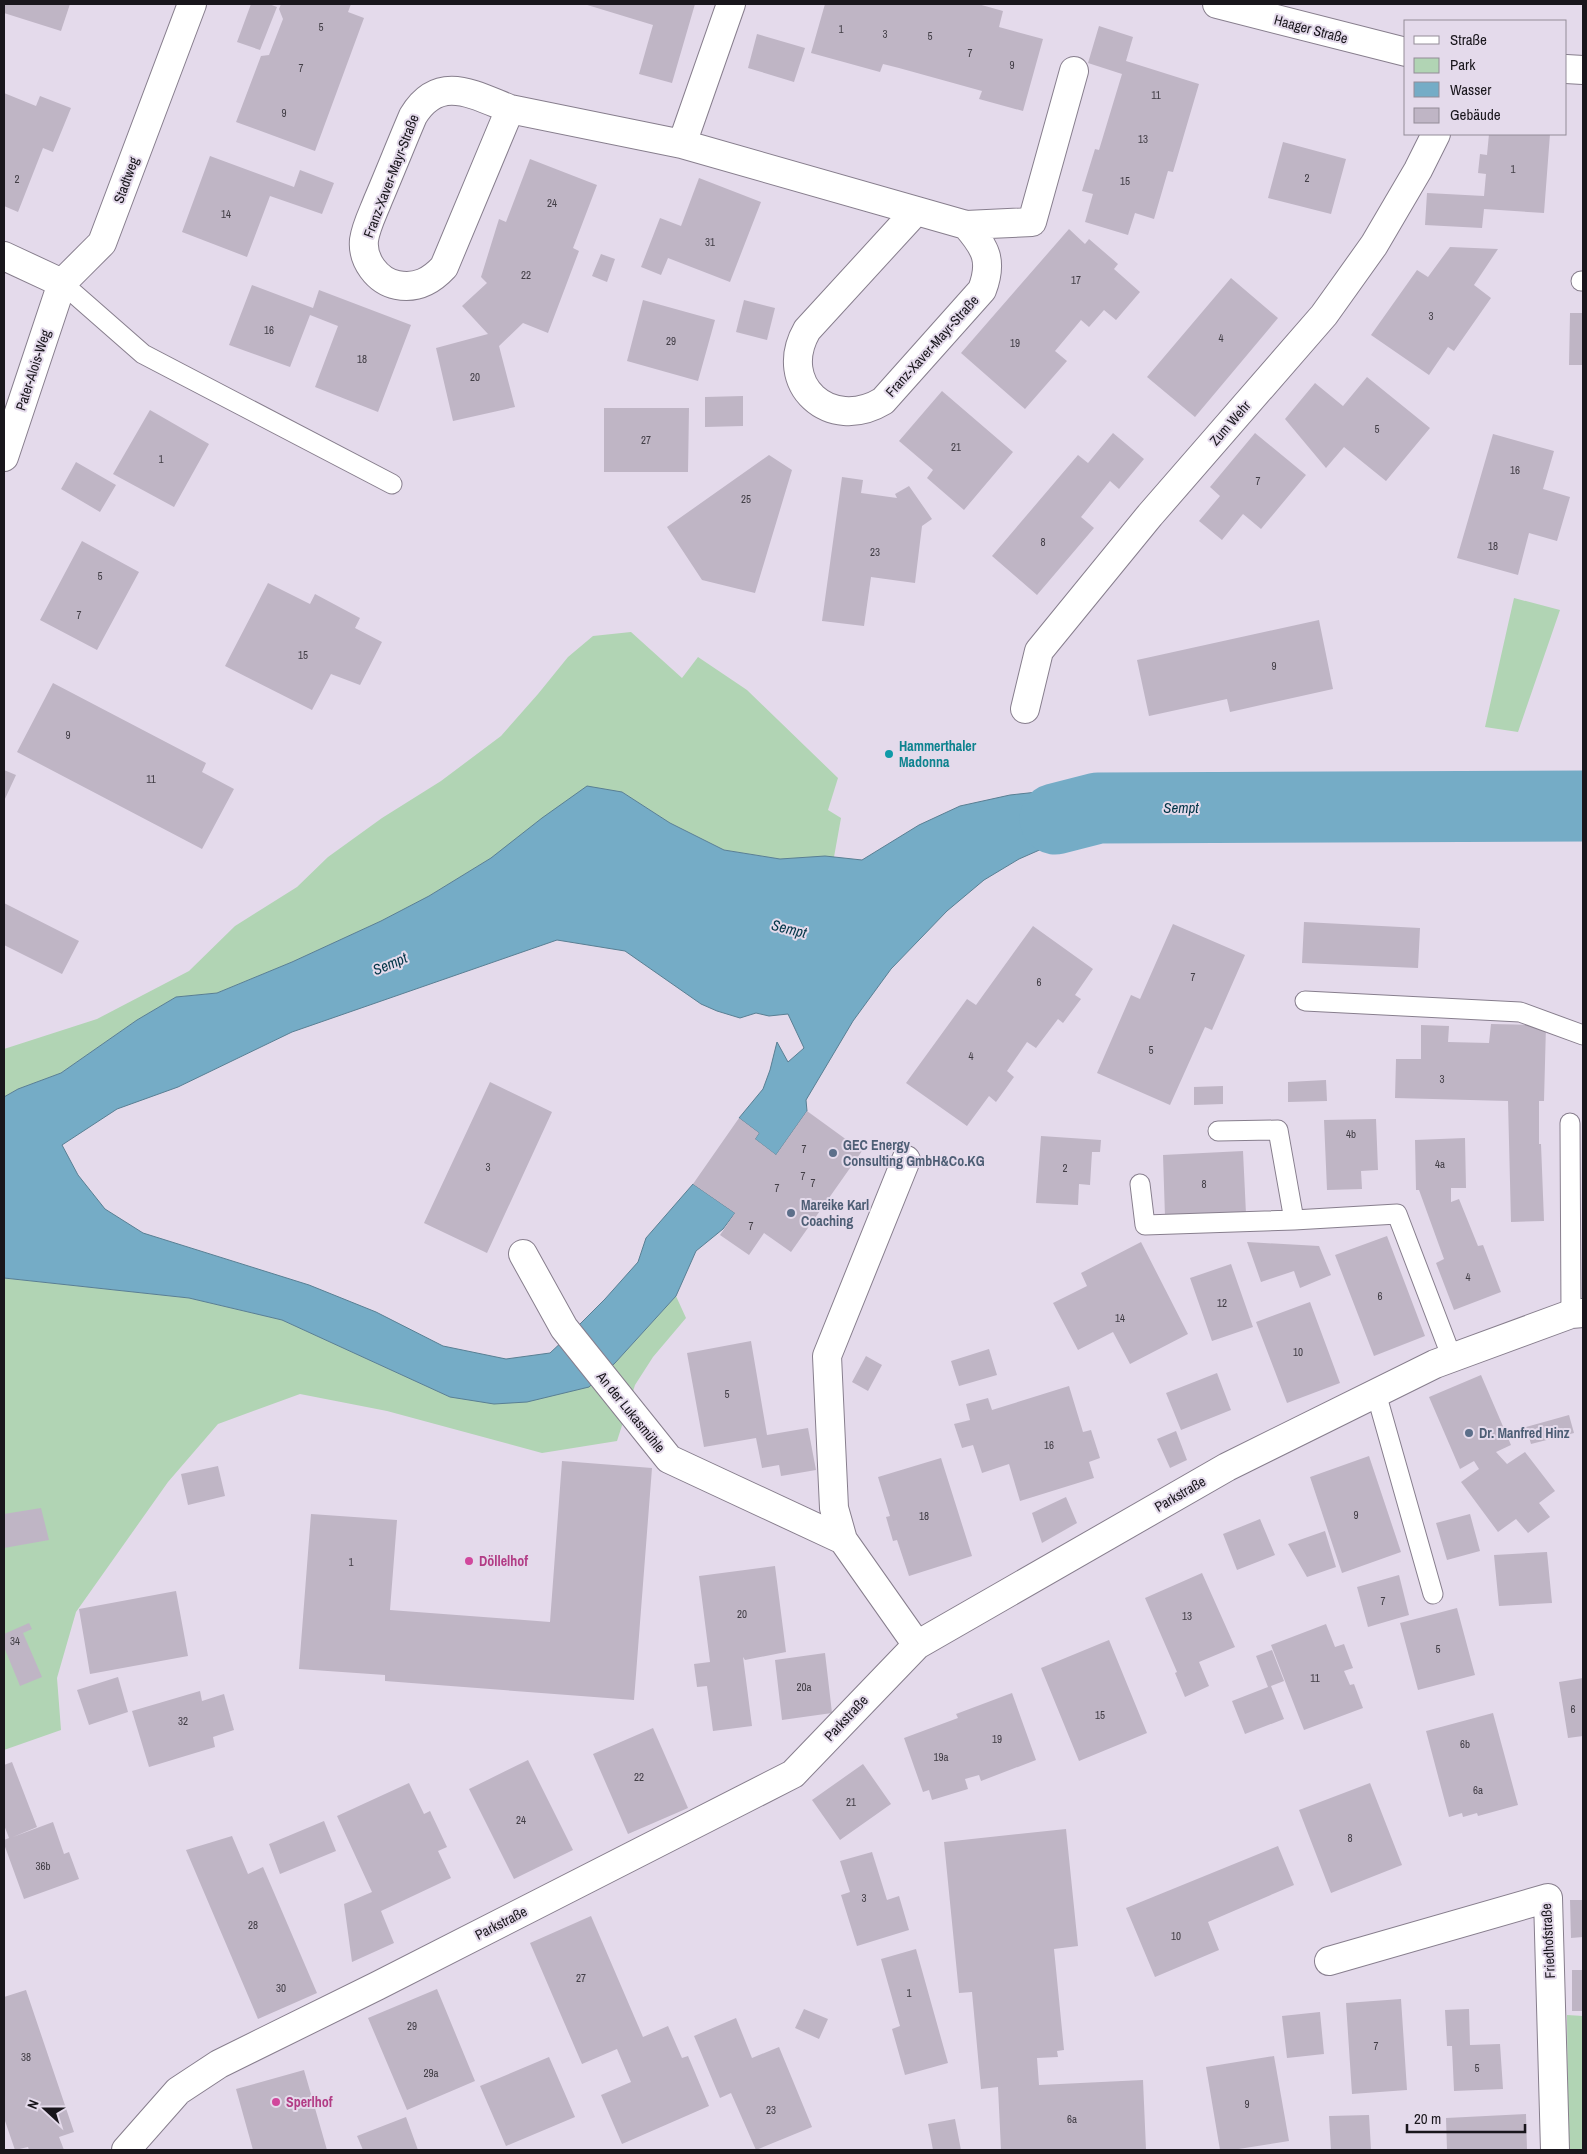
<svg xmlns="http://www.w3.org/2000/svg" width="1587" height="2154" font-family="'Archivo Narrow',sans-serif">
  <rect width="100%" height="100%" fill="#e4daeb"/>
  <path fill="#b1d4b4" d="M1514 598 1560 610 1518 732 1485 727Z
    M631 632 682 678 698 657 747 690 838 778 828 810 841 818 834 857 780 859 724 850 670 823 622 792 491 858 429 896 381 921 292 962 217 993 176 997 137 1020 61 1073 18 1089 4 1097V1049L97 1019 189 971 235 926 297 887 328 857 382 818 441 781 501 736 538 694 568 657 593 636Z
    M4 1278 189 1298 282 1320 450 1397 615 1363 676 1296 686 1318 653 1357 635 1385 617 1441 542 1453 387 1411 300 1394 218 1424 168 1482 76 1612 57 1678 61 1730 4 1750Z
    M1567 2015 1583 2016V2150H1568Z"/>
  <path fill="#75acc6" stroke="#597f93" d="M587 786 622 792 670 823 724 850 780 859 825 856 862 860 919 825 960 806 1010 795 1065 789H1113L1164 794 1143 822 1113 833 1085 830 1019 859 984 880 947 911 891 969 853 1021 806 1100 807 1111 776 1155 755 1139 759 1133 739 1118 763 1089 770 1070 777 1042 788 1062 804 1048 788 1014 769 1016 756 1013 740 1018 717 1011 701 1004 625 951 557 940 292 1032 178 1087 117 1109 62 1145 78 1175 105 1209 143 1233 309 1285 376 1312 443 1346 506 1359 550 1353 565 1339 605 1299 638 1262 646 1238 693 1184 735 1213 723 1229 696 1251 676 1296 615 1363 589 1387 527 1402 494 1404 450 1397 282 1320 189 1298 4 1278V1097L18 1089 61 1073 137 1020 176 997 217 993 292 962 381 921 429 896 491 858 542 818Z"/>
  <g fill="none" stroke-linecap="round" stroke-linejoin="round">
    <path stroke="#75acc6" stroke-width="71" d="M1055 819 1098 808 1583 806"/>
  </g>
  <path fill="#bfb5c5" d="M4 4H70L61 31 4 13Z
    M251 4H269L277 7 260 50 237 42Z
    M281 4H351L348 12 364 18 315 151 236 122 261 56 269 55 283 19 279 9Z
    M584 4H695L672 83 639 74 653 25Z
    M825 4H978L1003 11 999 27 1043 39 1023 111 979 99 982 91 899 68 883 64 880 72 811 53Z
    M1099 26 1133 37 1126 61 1199 84 1173 172 1168 171 1154 219 1135 213 1128 235 1085 222 1093 194 1082 191 1095 149 1099 150 1122 74 1088 63Z
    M757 34 805 48 794 82 748 68Z
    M4 93 36 106 40 96 71 108 53 152 43 148 18 212 4 206Z
    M1489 134H1550L1544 213 1484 209 1482 228 1425 225 1427 193 1484 196 1486 174 1478 173 1480 154 1487 155Z
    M1283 142 1346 159 1331 214 1268 198Z
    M210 156 294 187 300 170 334 183 322 214 270 196 247 257 182 232Z
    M530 159 597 185 573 248 579 251 548 333 523 323 499 346 515 407 453 421 436 348 488 334 462 306 487 283 481 277 499 219 506 222Z
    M699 178 761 202 730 282 668 258 661 275 641 267 660 218 681 226Z
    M1069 229 1085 244 1089 239 1118 264 1114 269 1140 292 1116 320 1104 310 1089 327 1081 320 1055 351 1067 361 1025 409 961 353Z
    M1450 247 1498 249 1474 285 1491 298 1454 351 1448 347 1429 375 1371 335 1417 270 1428 277Z
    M601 254 615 259 607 282 592 276Z
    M1231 278 1278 318 1195 417 1147 377Z
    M252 285 313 308 319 290 411 325 378 412 315 387 338 326 310 315 290 367 229 345Z
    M643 300 715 320 698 381 627 361Z
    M744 300 775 308 767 340 736 332Z
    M1570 313H1583V365H1569Z
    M1367 377 1430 428 1386 481 1344 447 1326 468 1285 419 1315 383 1343 406Z
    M942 391 1013 452 964 510 927 478 933 470 899 441Z
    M743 396V426L705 427V397Z
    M604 408H689L688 472H604Z
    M150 410 209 444 174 507 113 474Z
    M1113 433 1144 459 1119 489 1110 481 1081 517 1094 528 1037 595 992 556 1078 455 1088 463Z
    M1255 433 1306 475 1261 529 1243 514 1222 540 1199 521 1220 496 1210 487Z
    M1493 434 1554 451 1543 489 1570 497 1557 541 1529 533 1518 575 1457 558Z
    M769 455 792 470 755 593 702 580 667 527Z
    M76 462 116 485 100 512 61 489Z
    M842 477 863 480 861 493 897 498 895 494 909 486 932 519 922 526 915 583 871 577 864 626 822 621Z
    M82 541 139 572 97 650 40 620Z
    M268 583 310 604 315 594 360 618 355 628 382 642 360 685 331 674 312 710 225 666Z
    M1319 620 1333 689 1230 712 1227 699 1149 716 1137 660Z
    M53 683 206 763 202 772 234 789 202 849 17 752Z
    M4 770 16 775 4 801Z
    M4 903 79 941 62 974 4 945Z
    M1304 922 1420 928 1418 968 1302 963Z
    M1173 924 1245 955 1212 1030 1205 1027 1170 1105 1097 1073 1131 995 1140 999Z
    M1033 926 1093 969 1075 995 1081 999 1063 1023 1058 1019 1036 1048 1027 1042 1007 1071 1014 1077 996 1102 989 1096 967 1126 906 1083 967 999 976 1005Z
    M1491 1024 1546 1025 1544 1101H1539V1144H1541L1544 1221 1511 1222 1508 1101 1395 1098 1396 1059H1421V1025L1449 1026 1448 1042 1489 1043Z
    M1326 1080 1327 1101 1288 1102V1082Z
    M490 1082 552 1112 487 1253 424 1223Z
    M1223 1086V1104L1194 1105V1087Z
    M807 1111 862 1151 791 1252 764 1233 749 1255 720 1235 735 1213 693 1184 739 1118 759 1133 755 1139 776 1155Z
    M1376 1119 1378 1170 1361 1171 1362 1189 1327 1190 1324 1120Z
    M1041 1136 1101 1140 1100 1152H1092L1090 1185 1079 1184 1078 1205 1036 1203Z
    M1465 1138 1466 1188H1451V1202L1459 1199 1478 1246 1483 1245 1501 1292 1454 1310 1436 1263 1444 1259 1419 1190H1416L1415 1140Z
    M1243 1151 1246 1214 1165 1217 1163 1155Z
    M1387 1236 1425 1336 1374 1356 1335 1255Z
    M1141 1242 1188 1334 1130 1364 1113 1332 1078 1350 1053 1303 1087 1286 1081 1273Z
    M1247 1242 1319 1246 1331 1275 1300 1288 1294 1271 1261 1282Z
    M1231 1264 1253 1327 1212 1341 1190 1278Z
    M1310 1302 1340 1383 1287 1403 1256 1322Z
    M751 1341 767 1435 808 1428 816 1470 781 1476 779 1465 762 1468 756 1438 704 1447 687 1353Z
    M989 1349 997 1375 959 1386 951 1361Z
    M866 1356 882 1365 868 1391 852 1382Z
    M1217 1373 1231 1410 1181 1430 1166 1393Z
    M1481 1375 1511 1445 1496 1452 1507 1464 1525 1452 1555 1491 1539 1503 1550 1517 1528 1533 1516 1519 1498 1532 1461 1482 1479 1469 1474 1461 1460 1469 1429 1397Z
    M1069 1386 1083 1432 1091 1430 1100 1458 1089 1462 1094 1478 1020 1501 1009 1464 982 1473 973 1445 962 1448 954 1424 970 1420 966 1404 988 1398 992 1410Z
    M1569 1415 1574 1433 1531 1444 1526 1427Z
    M1176 1431 1187 1460 1170 1468 1157 1439Z
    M1369 1456 1401 1552 1342 1573 1310 1477Z
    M941 1458 972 1556 909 1576 897 1540 893 1541 886 1517 890 1516 878 1477Z
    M562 1461 652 1468 634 1700 385 1681V1675L299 1669 311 1514 397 1520 390 1610 550 1622Z
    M218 1466 225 1496 188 1505 181 1474Z
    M1066 1497 1077 1523 1042 1543 1032 1513Z
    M41 1508 49 1540 4 1548V1514Z
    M1470 1514 1480 1551 1447 1560 1436 1523Z
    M1260 1519 1275 1555 1237 1570 1223 1534Z
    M1325 1531 1336 1567 1307 1577 1288 1544Z
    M1547 1552 1552 1603 1499 1606 1494 1555Z
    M775 1566 786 1652 745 1660 743 1657 752 1726 713 1731 707 1686 697 1687 694 1664 710 1662 699 1576Z
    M1202 1573 1235 1647 1199 1662 1209 1686 1185 1697 1175 1673 1177 1672 1145 1598Z
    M1399 1575 1409 1615 1368 1627 1357 1587Z
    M176 1591 188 1656 90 1674 79 1609Z
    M1457 1608 1475 1675 1418 1690 1400 1623Z
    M29 1623 32 1629 23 1633 42 1677 20 1686 4 1647V1634Z
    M1326 1624 1335 1647 1344 1644 1353 1668 1344 1671 1350 1685 1354 1684 1363 1708 1304 1730 1271 1645Z
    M1109 1640 1147 1733 1079 1761 1041 1668Z
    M1272 1650 1284 1681 1271 1686 1284 1719 1245 1734 1232 1701 1268 1687 1256 1656Z
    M825 1653 832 1713 782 1720 775 1660Z
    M118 1677 128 1712 89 1725 77 1690Z
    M1583 1678V1736L1568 1738 1559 1682Z
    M200 1691 202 1701 224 1694 234 1730 213 1737 215 1747 149 1767 132 1711Z
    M1012 1693 1036 1760 981 1781 979 1775 965 1779 968 1789 932 1800 929 1790 923 1792 904 1738 958 1718 956 1714Z
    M1493 1713 1518 1805 1478 1816 1477 1813 1463 1817 1462 1813 1449 1817 1426 1731Z
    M653 1728 688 1808 628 1834 593 1754Z
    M528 1760 573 1850 514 1879 469 1789Z
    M12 1762 37 1827 13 1837 53 1822 64 1854 69 1852 79 1879 24 1899 4 1844V1840L9 1838 4 1825V1765Z
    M863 1764 891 1804 840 1840 812 1800Z
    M409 1783 424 1814 430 1811 447 1847 438 1851 451 1878 381 1911 394 1943 352 1962 344 1904 372 1892 337 1816Z
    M1370 1783 1402 1865 1331 1893 1299 1810Z
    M324 1821 336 1851 280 1874 269 1844Z
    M1066 1829 1078 1946 1054 1949 1064 2050 1057 2051 1058 2057 1037 2058 1039 2085 1143 2080 1146 2150H1001L998 2087 981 2089 972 1992 959 1993 944 1842Z
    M232 1836 248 1874 263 1867 317 1993 258 2019 186 1850Z
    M1278 1846 1294 1885 1208 1922 1219 1950 1155 1977 1126 1908Z
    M872 1852 887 1900 899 1896 909 1930 857 1946 841 1895 850 1892 840 1861Z
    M1570 1900H1583V1937L1571 1938Z
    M591 1916 643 2037 668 2026 682 2058 688 2056 709 2106 622 2144 601 2095 631 2082 617 2049 582 2064 530 1943Z
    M916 1949 948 2063 905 2075 892 2029 900 2026 881 1959Z
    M1572 1970H1583V2011H1572Z
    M437 1989 475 2081 407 2110 368 2018Z
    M26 1990 74 2132 59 2137 64 2150H29L28 2147 15 2150 4 2118V1997Z
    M1401 1999 1407 2090 1352 2094 1346 2003Z
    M804 2009 828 2019 819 2039 795 2028Z
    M1469 2009 1470 2045 1500 2044 1503 2089 1454 2091 1452 2046H1447L1445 2010Z
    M1320 2012 1324 2054 1287 2058 1282 2016Z
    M736 2018 752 2058 779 2047 812 2127 756 2150 731 2093 720 2098 694 2036Z
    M1274 2056 1289 2141 1232 2150H1220L1206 2067Z
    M549 2057 575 2117 506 2146 480 2086Z
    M304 2070 327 2150H253L236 2089Z
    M1526 2114 1527 2150H1447L1446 2118Z
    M1369 2115 1371 2150H1331L1329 2116Z
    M406 2117 418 2150H363L357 2136Z
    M955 2119 961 2150H933L928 2124Z"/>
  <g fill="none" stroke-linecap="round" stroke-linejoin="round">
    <defs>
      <path id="service" d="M1581 281H1583
        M62 283 143 354 392 484
        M1305 1001 1520 1012 1583 1035
        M1570 1123 1571 1314
        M1218 1131 1278 1130 1294 1220 1397 1214 1452 1358
        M1140 1184 1145 1225 1294 1220
        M1376 1393 1433 1594"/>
      <path id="minor" d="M731 4 682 144 966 225C986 248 993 261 982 290L883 401C830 433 776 384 807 330L916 211
        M510 109C474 95 439 73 413 116 401 144 390 172 378 200 373 213 366 226 364 240 362 260 377 281 397 285 417 289 431 281 444 267L510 109 682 144
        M966 225 1032 222 1074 71
        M4 256 62 283
        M62 283 102 243 192 4
        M4 457 62 283
        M1025 709 1039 651 1150 515 1324 315 1374 245 1418 170 1436 134
        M906 1160 827 1356 834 1508 843 1540 917 1645
        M523 1254 564 1328 669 1459 843 1540
        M1329 1961 1548 1898 1555 2150
        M126 2150 178 2091 219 2064 377 1986 793 1774 917 1645 1227 1467 1435 1364 1571 1314 1583 1313"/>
      <path id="tertiary" d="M1217 4 1406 52
        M1566 69 1583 70"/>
    </defs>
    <use href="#service" stroke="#877e8d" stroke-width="21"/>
    <use href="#minor" stroke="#877e8d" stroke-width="30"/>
    <use href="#tertiary" stroke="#877e8d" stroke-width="30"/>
    <use href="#service" stroke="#fff" stroke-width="19"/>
    <use href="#minor" stroke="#fff" stroke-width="28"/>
    <use href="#tertiary" stroke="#fff" stroke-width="28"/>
  </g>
  <circle fill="#0f9aa8" stroke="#e4daeb" stroke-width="2" cx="889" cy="754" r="5"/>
  <g fill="#5c6f8a" stroke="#e4daeb" stroke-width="2">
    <circle cx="833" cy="1153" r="5"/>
    <circle cx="791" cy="1213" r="5"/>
    <circle cx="1469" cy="1433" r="5"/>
  </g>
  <g fill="#d1479c" stroke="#e4daeb" stroke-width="2">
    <circle cx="469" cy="1561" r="5"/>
    <circle cx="276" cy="2102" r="5"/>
  </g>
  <g text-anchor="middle" stroke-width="4" stroke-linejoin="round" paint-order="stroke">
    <g font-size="11" fill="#423e46">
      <text x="321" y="31">5</text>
      <text x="841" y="33">1</text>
      <text x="885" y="38">3</text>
      <text x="930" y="40">5</text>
      <text x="970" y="57">7</text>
      <text x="1012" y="69">9</text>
      <text x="301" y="72">7</text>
      <text x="1156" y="99">11</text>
      <text x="284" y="117">9</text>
      <text x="1143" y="143">13</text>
      <text x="1513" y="173">1</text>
      <text x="1307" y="182">2</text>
      <text x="17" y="183">2</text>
      <text x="1125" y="185">15</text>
      <text x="552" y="207">24</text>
      <text x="226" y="218">14</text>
      <text x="710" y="246">31</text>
      <text x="526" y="279">22</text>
      <text x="1076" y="284">17</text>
      <text x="1431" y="320">3</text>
      <text x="269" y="334">16</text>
      <text x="1221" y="342">4</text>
      <text x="671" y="345">29</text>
      <text x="1015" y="347">19</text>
      <text x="362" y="363">18</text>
      <text x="475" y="381">20</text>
      <text x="1377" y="433">5</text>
      <text x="646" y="444">27</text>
      <text x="956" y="451">21</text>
      <text x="161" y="463">1</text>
      <text x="1515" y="474">16</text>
      <text x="1258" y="485">7</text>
      <text x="746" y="503">25</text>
      <text x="1043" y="546">8</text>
      <text x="1493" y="550">18</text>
      <text x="875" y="556">23</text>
      <text x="100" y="580">5</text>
      <text x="79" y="619">7</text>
      <text x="303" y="659">15</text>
      <text x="1274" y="670">9</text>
      <text x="68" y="739">9</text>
      <text x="151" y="783">11</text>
      <text x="1193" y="981">7</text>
      <text x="1039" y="986">6</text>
      <text x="1151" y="1054">5</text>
      <text x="971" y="1060">4</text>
      <text x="1442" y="1083">3</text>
      <text x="1351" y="1138">4b</text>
      <text x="804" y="1153">7</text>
      <text x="1440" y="1168">4a</text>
      <text x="488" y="1171">3</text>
      <text x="1065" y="1172">2</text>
      <text x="803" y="1180">7</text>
      <text x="813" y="1187">7</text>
      <text x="1204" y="1188">8</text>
      <text x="777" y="1192">7</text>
      <text x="751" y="1230">7</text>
      <text x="1468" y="1281">4</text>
      <text x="1380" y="1300">6</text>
      <text x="1222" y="1307">12</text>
      <text x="1120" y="1322">14</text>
      <text x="1298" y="1356">10</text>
      <text x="727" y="1398">5</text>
      <text x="1049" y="1449">16</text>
      <text x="1356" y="1519">9</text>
      <text x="924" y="1520">18</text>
      <text x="351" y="1566">1</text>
      <text x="1383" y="1605">7</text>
      <text x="742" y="1618">20</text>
      <text x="1187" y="1620">13</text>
      <text x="15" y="1645">34</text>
      <text x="1438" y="1653">5</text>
      <text x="1315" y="1682">11</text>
      <text x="804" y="1691">20a</text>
      <text x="1573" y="1713">6</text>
      <text x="1100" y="1719">15</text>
      <text x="183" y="1725">32</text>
      <text x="997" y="1743">19</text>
      <text x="1465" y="1748">6b</text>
      <text x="941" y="1761">19a</text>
      <text x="639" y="1781">22</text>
      <text x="1478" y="1794">6a</text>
      <text x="851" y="1806">21</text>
      <text x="521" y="1824">24</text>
      <text x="1350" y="1842">8</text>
      <text x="43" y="1870">36b</text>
      <text x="864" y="1902">3</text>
      <text x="253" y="1929">28</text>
      <text x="1176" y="1940">10</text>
      <text x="581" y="1982">27</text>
      <text x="281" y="1992">30</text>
      <text x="909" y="1997">1</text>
      <text x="412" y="2030">29</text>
      <text x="1376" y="2050">7</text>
      <text x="26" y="2061">38</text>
      <text x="1477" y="2072">5</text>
      <text x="431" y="2077">29a</text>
      <text x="1247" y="2108">9</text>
      <text x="771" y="2114">23</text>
      <text x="1072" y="2123">6a</text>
    </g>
    <g font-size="14" fill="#19161c" stroke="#e4daeb">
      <text transform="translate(1311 29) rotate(15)" y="5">Haager Straße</text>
      <text transform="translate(391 176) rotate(-69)" y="5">Franz-Xaver-Mayr-Straße</text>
      <text transform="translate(126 180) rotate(-70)" y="5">Stadtweg</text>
      <text transform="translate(932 346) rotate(-48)" y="5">Franz-Xaver-Mayr-Straße</text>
      <text transform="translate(33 370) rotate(-72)" y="5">Pater-Alois-Weg</text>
      <text transform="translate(1230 423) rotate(-49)" y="5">Zum Wehr</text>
      <text transform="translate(631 1412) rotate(51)" y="5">An der Lukasmühle</text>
      <text transform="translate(1180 1494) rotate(-30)" y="5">Parkstraße</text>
      <text transform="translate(846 1718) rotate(-47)" y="5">Parkstraße</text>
      <text transform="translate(501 1923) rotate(-27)" y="5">Parkstraße</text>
      <text transform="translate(1548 1941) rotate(-93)" y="5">Friedhofstraße</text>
    </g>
    <g font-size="14" font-weight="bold" fill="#0d838f" stroke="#e4daeb" text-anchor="start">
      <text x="899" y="751">Hammerthaler<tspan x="899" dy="16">Madonna</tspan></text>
    </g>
    <g font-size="14" font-weight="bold" fill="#4e5e75" stroke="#e4daeb" text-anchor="start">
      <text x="843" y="1150">GEC Energy<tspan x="843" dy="16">Consulting GmbH&amp;Co.KG</tspan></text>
      <text x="801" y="1210">Mareike Karl<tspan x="801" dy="16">Coaching</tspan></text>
      <text x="1479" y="1438">Dr. Manfred Hinz</text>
    </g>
    <g font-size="14" font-weight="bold" fill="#b23c85" stroke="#e4daeb" text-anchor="start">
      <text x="479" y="1566">Döllelhof</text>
      <text x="286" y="2107">Sperlhof</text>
    </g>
    <g font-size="15" font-style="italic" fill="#023547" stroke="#e4daeb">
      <text x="1181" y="813">Sempt</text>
      <text transform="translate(789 929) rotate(14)" y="5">Sempt</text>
      <text transform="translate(390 964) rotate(-23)" y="5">Sempt</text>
    </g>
  </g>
  <rect width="1587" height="2154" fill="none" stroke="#19161c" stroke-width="10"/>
  <rect x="1404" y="20" width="162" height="115" fill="#e4daeb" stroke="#938c98"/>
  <rect x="1414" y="36" width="25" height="8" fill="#ffffff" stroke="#938c98"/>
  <text x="1450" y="45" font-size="15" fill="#19161c">Straße</text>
  <rect x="1414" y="58" width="25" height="15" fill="#b1d4b4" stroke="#938c98"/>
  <text x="1450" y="70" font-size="15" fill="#19161c">Park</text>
  <rect x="1414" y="82" width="25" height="15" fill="#75acc6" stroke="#938c98"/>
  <text x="1450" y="95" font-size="15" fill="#19161c">Wasser</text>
  <rect x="1414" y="108" width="25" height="15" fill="#bfb5c5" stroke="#938c98"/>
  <text x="1450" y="120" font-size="15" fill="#19161c">Gebäude</text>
  <g transform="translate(45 2109) rotate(291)" stroke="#e4daeb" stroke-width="4" paint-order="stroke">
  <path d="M0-4L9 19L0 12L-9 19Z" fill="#19161c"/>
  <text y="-8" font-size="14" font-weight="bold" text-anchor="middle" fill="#19161c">N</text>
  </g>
  <path d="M1407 2124v8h118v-8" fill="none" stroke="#19161c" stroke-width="2.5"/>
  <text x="1414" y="2124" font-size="15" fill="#19161c" stroke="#e4daeb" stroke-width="4" paint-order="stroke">20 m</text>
</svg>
